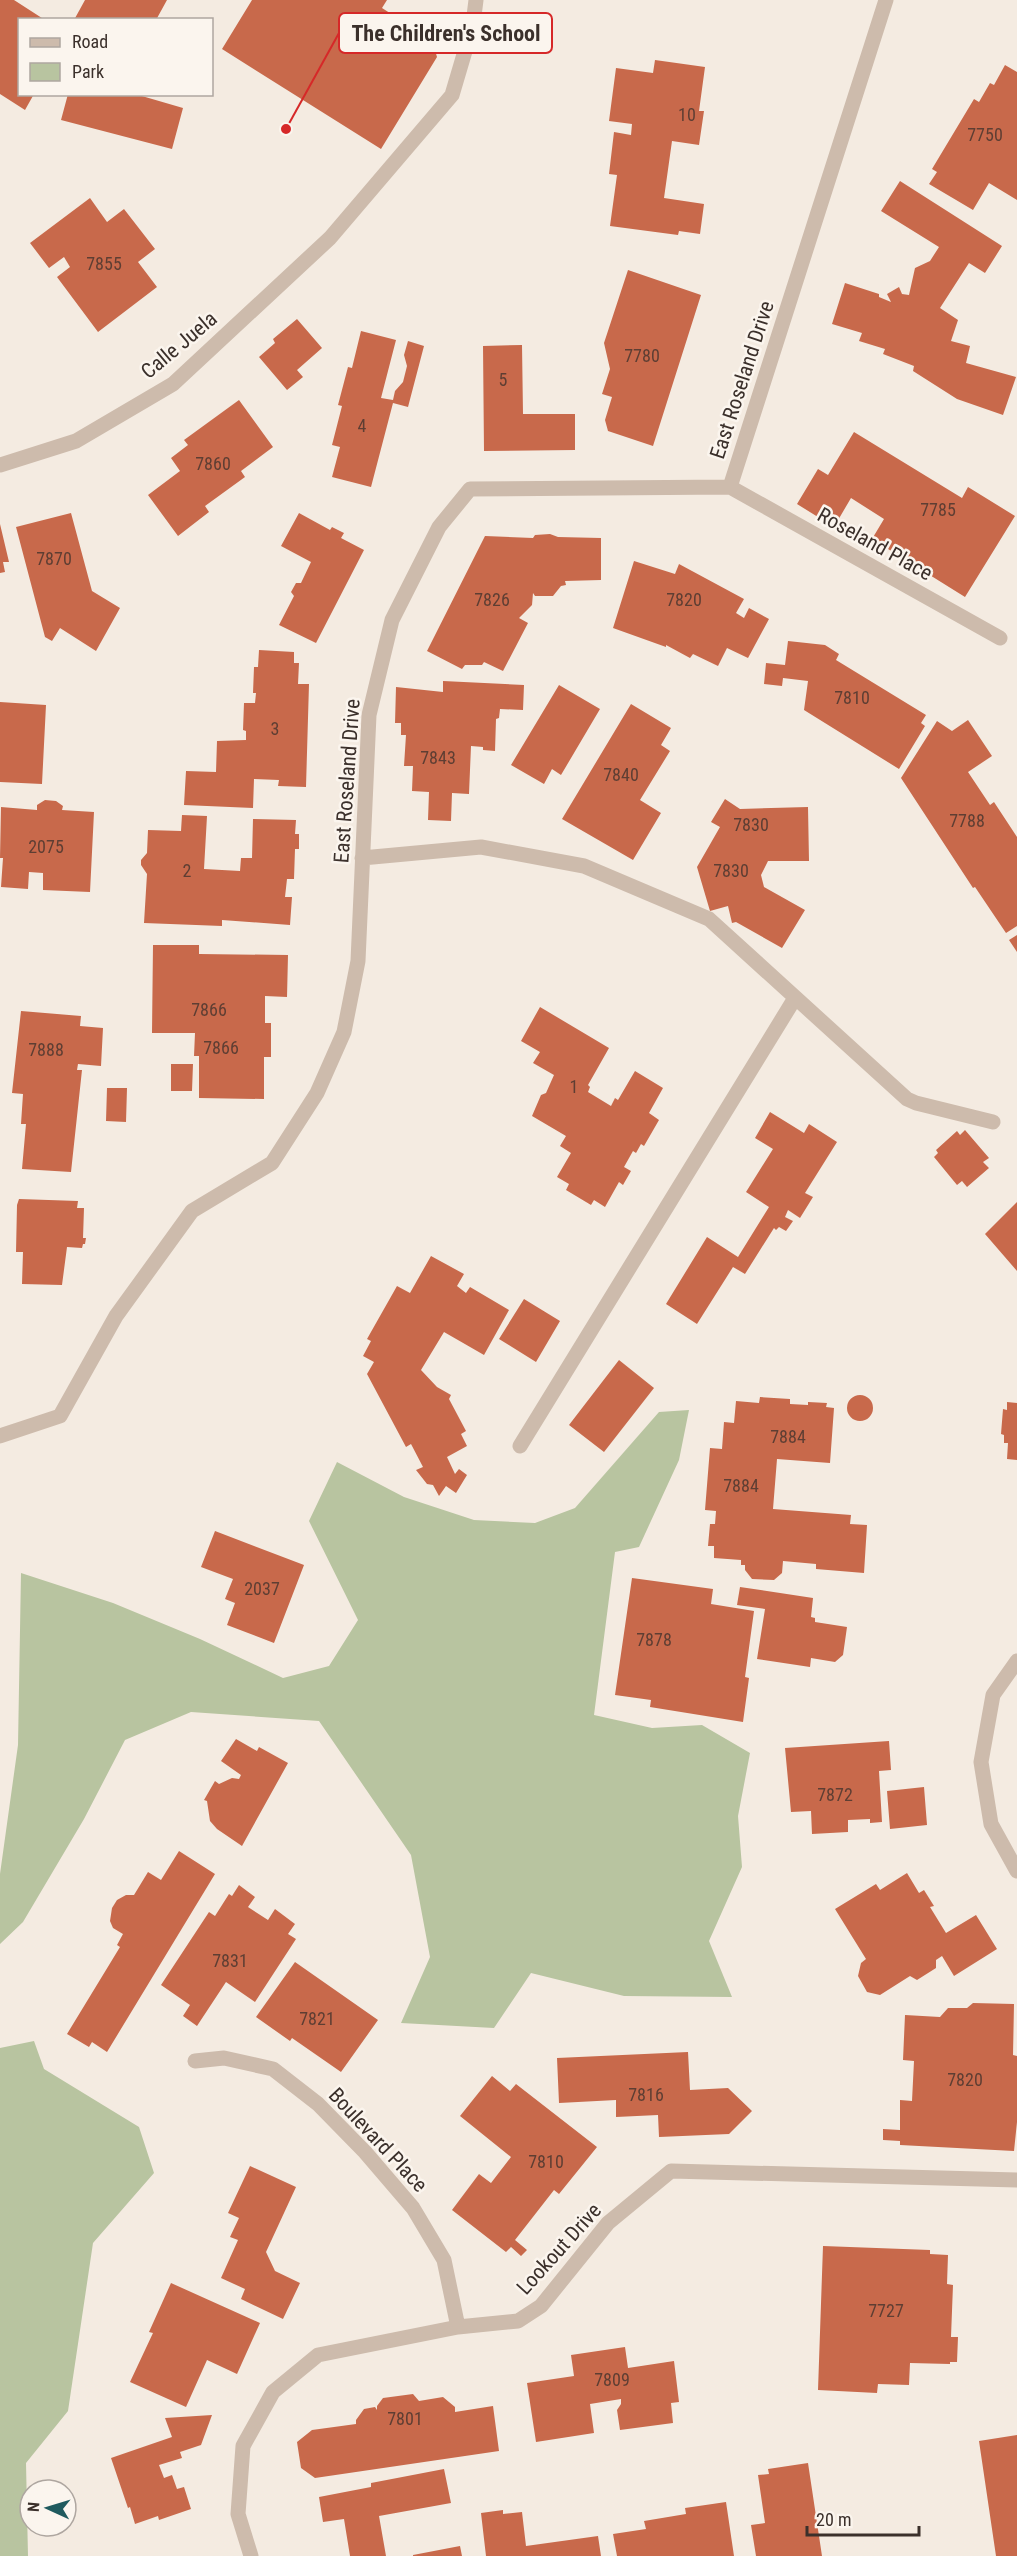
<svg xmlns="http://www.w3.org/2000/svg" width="1017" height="2556" font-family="'Roboto Condensed',sans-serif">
  <rect width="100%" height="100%" fill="#f4ebe1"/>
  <path fill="#b8c4a0" d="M689 1410 679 1460 639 1547 615 1552 594 1715 652 1728 702 1725 750 1753 738 1816 742 1867 709 1941 732 1997 624 1996 531 1973 494 2028 401 2023 430 1957 411 1855 319 1721 191 1712 125 1740 84 1819 23 1922 0 1944V1874L18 1745 21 1573 113 1603 200 1639 283 1678 329 1666 358 1620 309 1521 337 1462 404 1497 474 1520 535 1523 575 1508 659 1412Z
    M34 2041 44 2069 139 2127 154 2173 93 2243 68 2411 26 2463 28 2556H0V2048Z"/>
  <path fill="#c8694b" d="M0 0H14L45 20H20V94H34L25 110 0 94Z
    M85 0H167L156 20H74Z
    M252 0H387L382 8 432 40 437 57 381 149 222 49Z
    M655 60 705 67 699 111H704L699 145 672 141 664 198 704 204 700 234 679 231 678 235 610 226 617 175 609 174 614 132 631 135 632 124 609 121 616 68 653 73Z
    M1005 65 1017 72V200L989 183 973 210 929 184 937 172 932 169 974 99 979 102 990 83 994 85Z
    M68 94H135L183 108 172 149 61 120Z
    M900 181 1002 246 985 273 969 263 940 308 958 320 951 341 970 346 966 363 1016 377 1003 415 957 399 913 371 914 366 883 354 885 349 859 341 862 333 832 324 845 283 879 294V297L891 302 887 294 899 287 902 294 909 295 915 268 930 261 939 247 881 211Z
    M90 198 107 222 124 209 155 249 138 262 157 287 98 332 57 277 70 267 64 257 49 268 30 243Z
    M628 270 701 295 653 446 608 431 605 420 612 397 602 394 610 369 604 343Z
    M297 319 322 348 297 370 303 377 287 390 259 357 275 343 273 339Z
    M361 331 396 340 381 398 393 400 395 391 403 382 407 366 404 355 408 341 424 346 408 407 393 403 371 487 332 477 340 447 332 445 342 406 338 405 348 367 352 368Z
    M522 345 523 414H575V450L484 451 483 346Z
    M239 400 273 447 241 471 245 477 205 506 209 512 178 536 148 495 180 471 171 458 188 445 184 440Z
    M854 432 962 498 968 487 1015 516 965 597 872 539 884 519 851 498 834 527 797 504 818 469 828 475Z
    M71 513 92 591 120 608 96 651 60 628 52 641 45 637 16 527Z
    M299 513 330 530 332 527 344 533 341 538 364 550 316 643 279 625 294 596 291 592 296 583H301L311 562 281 546Z
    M0 524 9 562H3L5 572 0 573Z
    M550 534 558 537 601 538V580L565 581 566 585 561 586 553 596H535L533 593 532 605 519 618 528 623 503 671 484 662 482 665H465L462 669 427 651 485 536 533 538 535 535Z
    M634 561 675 574 679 564 744 599 736 613 744 618 749 608 769 619 748 658 727 648 718 666 693 654 690 658 666 645V647L613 628Z
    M788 641 825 645 839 654 836 660 926 715 921 723 925 726 899 769 804 710 808 681 783 678 782 686 764 684 766 663 785 665Z
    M259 650 294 652V663H299L298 684H309L306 787 278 786 279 780 254 779 253 808 184 805 186 771 216 772 217 741 246 740V731L243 730 244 703H255L256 693H253L254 667H258Z
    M443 681 524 685 523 710 500 709 499 718 496 719 495 751 483 750V747L471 746 469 794 452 793 451 821 428 820 429 792 412 791 413 766H404L406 735H401V723H395L396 687 443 692Z
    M559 685 600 709 561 775 552 769 544 784 511 765Z
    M0 702 46 705 42 784 0 782Z
    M631 704 671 728 661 745 670 751 640 800 661 813 633 860 562 819Z
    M968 720 992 756 968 772 990 805 994 802 1017 837V926L1006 933 975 887 973 888 901 778 937 721 952 731Z
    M725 799 740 809 808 807 809 861H768L761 875 764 887 805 910 782 948 736 922 732 923 728 906 710 911 697 867 720 827 711 822Z
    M45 800 56 801 63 806 62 810 94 812 90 892 43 890V873L29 872 28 889 1 887 3 858H0L1 807 37 810V805Z
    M182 815 207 816 204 869 240 871 241 858H252L253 819 296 820 295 834H299V849H295L294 879H287L285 897H292L290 925 222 920V926L144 923 147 874 141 865V860L147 853 148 830 181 831Z
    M1017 935V952L1009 940Z
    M153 945H199V954L288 955 287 997 265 996V1023H271V1057H264V1099L199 1098V1056H194L195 1033H152Z
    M540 1007 609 1048 588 1085 590 1087 588 1092 611 1106 615 1098 618 1100 635 1071 663 1088 649 1113 659 1120 644 1146 641 1144 636 1153 633 1151 624 1167 631 1171 623 1185 619 1182 605 1207 594 1200 591 1205 566 1190 569 1184 557 1177 571 1153 560 1146 566 1136 532 1116 541 1095 546 1093 554 1075 533 1063 540 1052 521 1041Z
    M21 1011 81 1016 80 1026 103 1028 101 1066 78 1064 77 1070H82L71 1172 22 1169 26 1124H21L23 1094 12 1093Z
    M171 1064H193L192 1091H171Z
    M107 1088H127L126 1122 106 1121Z
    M770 1112 804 1133 809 1124 837 1142 805 1193 813 1197 800 1218 788 1210 785 1217 793 1221 786 1231 779 1227 776 1230 774 1228 745 1274 733 1267 697 1324 666 1304 707 1237 738 1257 769 1207 746 1192 773 1149 755 1138Z
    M965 1130 989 1158 983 1162 989 1168 967 1187 962 1181 957 1185 934 1157 938 1153 936 1150 957 1131 960 1135Z
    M19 1199 78 1201 77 1208H84L83 1238H86L85 1244H83L82 1248 67 1247 62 1285 22 1284 23 1252H16L17 1205Z
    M1017 1202V1271L985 1234Z
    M431 1256 464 1274 457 1286 466 1293 470 1287 509 1310 484 1355 444 1332 421 1370 437 1387 451 1395 449 1399 466 1431 461 1434 467 1446 447 1457 455 1474 459 1469 467 1475 456 1493 446 1486 439 1496 433 1485 427 1484 416 1470 423 1467 411 1444 406 1447 367 1374 374 1362 363 1356 371 1341 367 1339 397 1286 410 1293Z
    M524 1299 560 1321 536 1362 499 1339Z
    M619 1360 654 1388 604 1452 569 1425Z
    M847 1408a13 13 0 1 1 26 0a13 13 0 1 1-26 0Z
    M760 1397 790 1399V1404L808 1405V1402L827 1403 826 1407 834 1408 830 1463 777 1459 773 1509 851 1515 850 1524 867 1525 864 1573 816 1569V1564L783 1561 782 1573 774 1580 752 1579 745 1570V1565H741V1560L714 1558V1546H708L710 1524H715L716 1511 705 1510 710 1448 722 1449 724 1422 734 1423 736 1401 759 1403Z
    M1007 1402 1017 1403V1460L1007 1459 1008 1443H1004V1435L1001 1434 1003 1409 1007 1410Z
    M215 1531 304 1565 274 1643 227 1625 235 1603 225 1599 233 1579 201 1567Z
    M632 1578 713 1589 711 1604 754 1611 745 1677 749 1678 743 1722 650 1707 651 1700 615 1695Z
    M740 1587 813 1598 811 1617 815 1618V1622L847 1627 843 1655 835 1662 811 1658 810 1667 757 1659 765 1609 737 1605Z
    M236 1739 257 1751 259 1747 288 1763 242 1846 217 1829 210 1821 207 1801 204 1800 215 1781 219 1784 232 1778 239 1779 241 1775 221 1761Z
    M889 1741 891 1770 879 1771 882 1822 870 1823V1819L848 1820V1832L812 1834 811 1811 791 1812 785 1748Z
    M924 1787 927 1825 890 1829 887 1791Z
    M179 1851 215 1874 107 2052 92 2042 89 2047 67 2034 120 1947 117 1945 123 1934 113 1928 110 1921 112 1908 117 1900 126 1895H134L148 1872 161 1880Z
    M907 1873 919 1893 924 1890 934 1906 930 1907 946 1933 976 1915 997 1949 954 1976 942 1956 936 1960V1968L917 1980 910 1976 880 1995 867 1992 858 1976 861 1963 866 1959 835 1909 876 1884 880 1890Z
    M239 1885 255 1897 248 1907 268 1920 275 1909 295 1924 288 1934 296 1939 255 2002 226 1982 197 2026 183 2016 190 2005 161 1985 209 1912 215 1916 229 1894 232 1896Z
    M295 1962 378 2020 341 2072 292 2038 290 2041 256 2017Z
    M973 2003 1014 2004 1013 2055 1017 2056V2122L1014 2151 900 2145V2141L883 2140V2129L900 2130V2100L912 2101 914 2061 903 2060 905 2015 940 2017 948 2008H967Z
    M688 2052 690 2090 728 2088 752 2111 729 2134 659 2137 658 2115 616 2117V2100L559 2103 557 2058Z
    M492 2076 510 2091 516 2084 597 2147 559 2194 554 2190 515 2240 527 2250 521 2256 511 2247 506 2252 452 2210 479 2174 491 2183 511 2157 460 2116Z
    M250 2166 296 2187 266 2252 275 2271 300 2283 283 2319 241 2299 245 2289 221 2278 238 2240 230 2237 239 2218 228 2213Z
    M823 2246 930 2250V2254L948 2255 947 2284 953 2285 951 2337H958L957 2362H950V2364L910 2363 909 2385 878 2384 877 2393 818 2390Z
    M171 2283 260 2323 237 2374 207 2360 186 2407 130 2382 153 2333 149 2332Z
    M625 2347 628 2368 674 2361 679 2402 671 2403 673 2423 620 2430 617 2410 621 2404V2399L590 2404 594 2433 536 2442 527 2383 574 2376 571 2355Z
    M413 2394 419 2401 443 2397 455 2407V2412L493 2406 499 2451 315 2478 301 2468 297 2442 312 2430 356 2424V2420L364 2409 375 2407 377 2410V2406L383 2398Z
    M212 2415 201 2445 180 2452 182 2458 159 2465 164 2478 172 2475 177 2489 184 2487 191 2509 159 2520 158 2516 135 2524 130 2507 128 2508 111 2458 172 2437 165 2418Z
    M1017 2435V2556H996L979 2441Z
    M808 2463 822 2556H756L751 2525 765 2523 758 2475 769 2474 768 2469Z
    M444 2469 451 2503 379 2516 386 2556H350L344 2519 323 2522 319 2497 371 2487V2483Z
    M726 2502 734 2556H617L613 2534 646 2529 644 2521 686 2514 685 2508Z
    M503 2510V2514L522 2512 526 2546 598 2536 601 2556H486L481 2513Z
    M460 2546 462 2556H413V2555Z"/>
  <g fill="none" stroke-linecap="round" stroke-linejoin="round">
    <path stroke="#cdbbac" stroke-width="15" d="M0 465 76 441 173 384 330 238 452 95 473 24 476 0
      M730 487 886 0
      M362 858 481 847 584 866 709 919 907 1099 916 1103 993 1122
      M0 1436 60 1416 116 1316 192 1211 272 1163 317 1093 344 1032 358 961 369 715 392 620 439 527 470 489 730 487 1000 638
      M520 1446 795 998
      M1017 1661 993 1695 981 1762 991 1824 1017 1871
      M195 2061 224 2058 273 2069 318 2104 365 2152 413 2208 444 2260 458 2327
      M251 2556 238 2514 243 2446 273 2392 318 2355 458 2327 518 2321 541 2306 608 2223 671 2171 1017 2180"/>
  </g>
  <g text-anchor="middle" stroke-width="5" stroke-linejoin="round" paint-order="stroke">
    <g font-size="18" fill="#5e3e33">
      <text x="687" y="121">10</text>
      <text x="985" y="141">7750</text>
      <text x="104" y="270">7855</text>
      <text x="642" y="362">7780</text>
      <text x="503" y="386">5</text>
      <text x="362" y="432">4</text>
      <text x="213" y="470">7860</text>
      <text x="938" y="516">7785</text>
      <text x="54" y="565">7870</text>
      <text x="492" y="606">7826</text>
      <text x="684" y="606">7820</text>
      <text x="852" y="704">7810</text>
      <text x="275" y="735">3</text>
      <text x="438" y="764">7843</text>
      <text x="621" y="781">7840</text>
      <text x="967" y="827">7788</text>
      <text x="751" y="831">7830</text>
      <text x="46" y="853">2075</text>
      <text x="187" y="877">2</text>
      <text x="731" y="877">7830</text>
      <text x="209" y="1016">7866</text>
      <text x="221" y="1054">7866</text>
      <text x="46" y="1056">7888</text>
      <text x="574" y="1093">1</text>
      <text x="788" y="1443">7884</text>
      <text x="741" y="1492">7884</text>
      <text x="262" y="1595">2037</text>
      <text x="654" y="1646">7878</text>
      <text x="835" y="1801">7872</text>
      <text x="230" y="1967">7831</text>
      <text x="317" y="2025">7821</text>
      <text x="965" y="2086">7820</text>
      <text x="646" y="2101">7816</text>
      <text x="546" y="2168">7810</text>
      <text x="886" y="2317">7727</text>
      <text x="612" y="2386">7809</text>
      <text x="405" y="2425">7801</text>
    </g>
    <g font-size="21" fill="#3b302b" stroke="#fbf5ee">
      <text transform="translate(179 345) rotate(-40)" y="7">Calle Juela</text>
      <text transform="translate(742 380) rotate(-72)" y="7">East Roseland Drive</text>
      <text transform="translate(875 544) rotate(29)" y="7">Roseland Place</text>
      <text transform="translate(347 781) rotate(-86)" y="7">East Roseland Drive</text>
      <text transform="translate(378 2140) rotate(47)" y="7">Boulevard Place</text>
      <text transform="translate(559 2249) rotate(-48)" y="7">Lookout Drive</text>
    </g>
  </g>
  <path fill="none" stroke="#d62828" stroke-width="2" d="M286 129L339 33"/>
  <circle fill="#d62828" stroke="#fbf5ee" stroke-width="2" cx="286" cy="129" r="6"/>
  <rect fill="#fbf5ee" stroke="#d62828" stroke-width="2" x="339" y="13" width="213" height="40" rx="6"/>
  <g font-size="22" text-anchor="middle" font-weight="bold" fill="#3b302b">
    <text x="446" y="41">The Children's School</text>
  </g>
  <rect x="18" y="18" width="195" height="78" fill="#fbf5ee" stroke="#aea6a0" stroke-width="1.5"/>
  <rect x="30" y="38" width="30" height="9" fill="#cdbbac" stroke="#aea6a0" stroke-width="1.5"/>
  <text x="72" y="48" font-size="18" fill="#3b302b">Road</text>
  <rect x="30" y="63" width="30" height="18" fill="#b8c4a0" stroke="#aea6a0" stroke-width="1.5"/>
  <text x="72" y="78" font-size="18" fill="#3b302b">Park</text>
  <g transform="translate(48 2508) rotate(274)"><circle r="28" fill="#fbf5ee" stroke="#aea6a0" stroke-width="1.5"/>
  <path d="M0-4.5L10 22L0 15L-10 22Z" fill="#1f5a5e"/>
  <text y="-9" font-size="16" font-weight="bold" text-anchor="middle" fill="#3b302b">N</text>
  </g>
  <path d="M807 2526v9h112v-9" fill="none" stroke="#3b302b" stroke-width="3"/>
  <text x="816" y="2526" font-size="18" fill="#3b302b" stroke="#fbf5ee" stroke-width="4.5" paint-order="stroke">20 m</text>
</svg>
